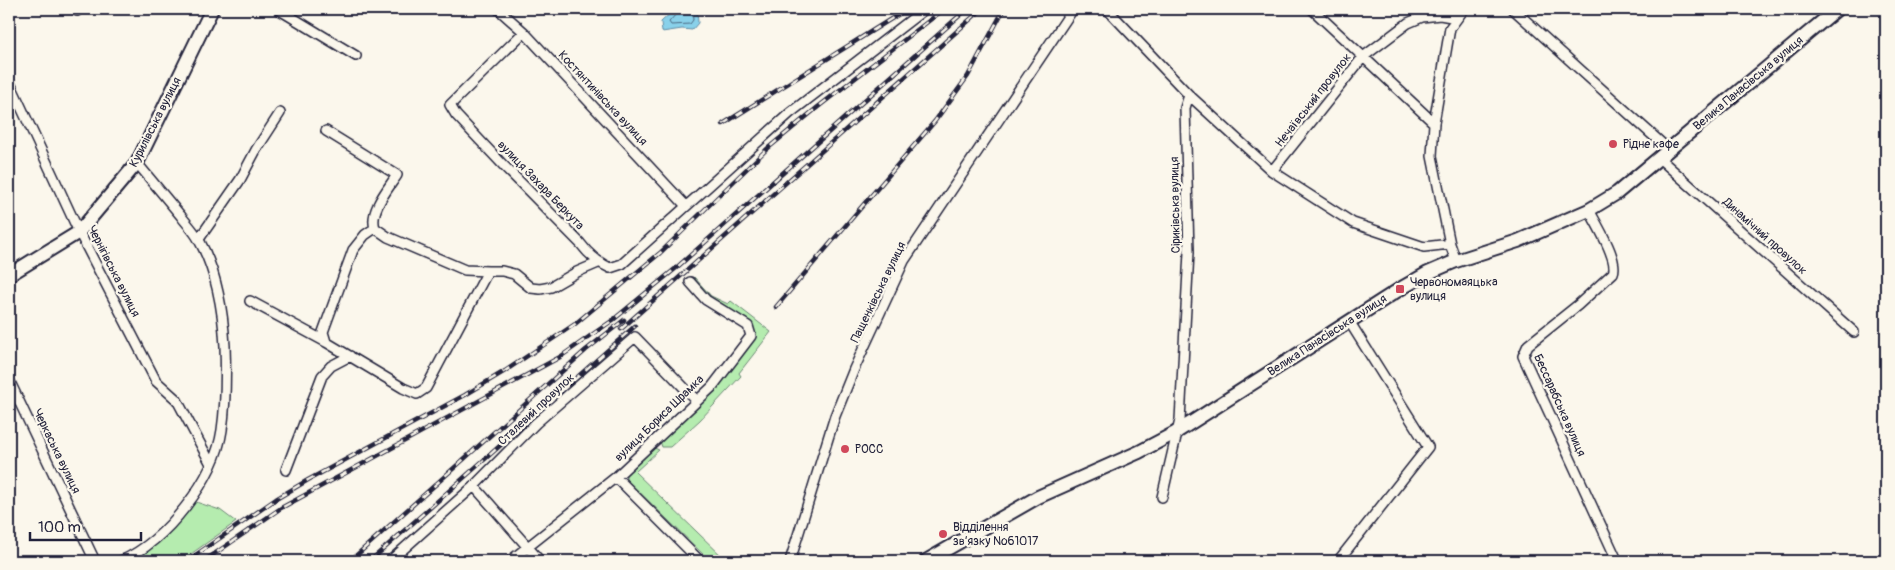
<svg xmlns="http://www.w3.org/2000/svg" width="1895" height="570" font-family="Pangolin,sans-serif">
  <rect width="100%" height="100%" fill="#fbf7ec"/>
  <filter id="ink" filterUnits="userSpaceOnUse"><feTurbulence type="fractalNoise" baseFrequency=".02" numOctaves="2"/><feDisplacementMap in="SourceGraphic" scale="10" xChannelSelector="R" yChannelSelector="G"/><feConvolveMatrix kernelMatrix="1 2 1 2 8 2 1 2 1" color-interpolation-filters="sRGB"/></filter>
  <g filter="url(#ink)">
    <path fill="#b5ecaf" stroke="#6c8775" d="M694 277 711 296 728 304 731 301 771 332 739 373 741 376 700 420 670 447H662L660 441 701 405 753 335 706 299 691 280Z
      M652 447 659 450 635 472 727 561H710L626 479V472Z
      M190 500 220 510 236 522 181 561H121L129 558Z"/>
    <path fill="#89d1ea" stroke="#608ba4" d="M675 9H697L698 23 692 30 682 29 662 32 661 22Z"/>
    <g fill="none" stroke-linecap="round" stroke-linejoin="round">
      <path stroke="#4b6881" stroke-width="1" d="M678 9 677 13 669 22 671 25 690 24 693 20 692 9"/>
      <defs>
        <path id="street" d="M278 9 356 56
          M498 9 524 32 686 206
          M1107 9 1189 95 1185 108 1189 252 1180 420 1162 497
          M1312 9 1434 123
          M1513 9 1669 150
          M77 11 78 9
          M524 32 450 105 456 115 505 167 580 243C589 255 597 262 610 268L622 264 790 113 925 9
          M9 81 79 232 156 381 177 400 211 464
          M1189 95 1272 171 1353 223 1424 247 1450 244
          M326 131 397 175C388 189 369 211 375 228L365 235 353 250 323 332 326 342
          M1659 158 1854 332
          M1272 171 1363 57 1408 23 1422 17 1440 15 1457 18
          M1589 210C1596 223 1619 260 1613 273L1578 305 1528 345 1523 356 1616 558
          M375 228 388 237 465 270 488 271
          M199 239 240 180 256 150 280 113
          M1456 261 1450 244 1432 156 1434 123 1450 28 1464 9
          M250 301 326 342 403 388 417 394 426 388 488 271H502L514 274 531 288 540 289 551 287 577 272 598 263
          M9 380 95 561
          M286 470 322 376 331 366 350 356
          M616 477 700 561
          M474 486 540 561
          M121 561C166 541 215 479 222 430 226 402 226 374 225 346 223 310 217 272 199 240 195 232 187 224 181 216 166 198 152 181 137 163
          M390 561 474 486 536 423 635 337 697 401
          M510 561 616 477 712 387 751 336 748 326 706 300 690 282
          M790 561 835 416 854 369 904 261 1073 9
          M1338 561 1428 447 1349 321"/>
        <path id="secondary" d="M9 275 79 232 137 163 212 9
          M926 561 1038 497 1139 452 1175 433 1400 289 1428 273 1456 261 1518 241 1589 210 1617 193 1837 9"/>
      </defs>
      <use href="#street" stroke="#22223b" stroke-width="12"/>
      <use href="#secondary" stroke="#22223b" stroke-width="16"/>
      <use href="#street" stroke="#fbf7ec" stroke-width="9"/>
      <use href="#secondary" stroke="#fbf7ec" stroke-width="12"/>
      <defs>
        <path id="rail" d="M723 124 907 9
          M776 307 935 121 968 76 1004 9
          M621 329 982 9
          M187 561 276 499 308 480 465 395 505 371 575 324 660 253 767 149 818 107 944 9
          M204 561 281 508 560 357 613 320 675 269 967 9
          M350 561 586 350 624 320
          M370 561 635 326"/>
      </defs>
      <use href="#rail" stroke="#22223b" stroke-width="4.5"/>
      <use href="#rail" stroke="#fbf7ec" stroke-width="2.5" stroke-dasharray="8" stroke-linecap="butt"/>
    </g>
  </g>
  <g fill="#d1495b" stroke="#fbf7ec" stroke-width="2">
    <circle cx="1613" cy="144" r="5"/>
    <rect x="1395" y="284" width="10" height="10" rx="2.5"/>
    <circle cx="845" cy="449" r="5"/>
    <circle cx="943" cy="534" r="5"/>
  </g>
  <g text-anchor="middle" stroke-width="4.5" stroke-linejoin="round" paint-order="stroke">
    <g font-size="12" fill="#22223b" stroke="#fbf7ec">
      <text transform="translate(1748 83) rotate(-40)" y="4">Велика Панасівська вулиця</text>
      <text transform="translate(603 98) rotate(47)" y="4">Костянтинівська вулиця</text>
      <text transform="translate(1313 100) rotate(-52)" y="4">Нечаївський провулок</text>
      <text transform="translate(155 122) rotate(-63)" y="4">Курилівська вулиця</text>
      <text transform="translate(541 185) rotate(46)" y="4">вулиця Захара Беркута</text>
      <text transform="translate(1175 205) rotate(-91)" y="4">Сіриківська вулиця</text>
      <text transform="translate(1765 236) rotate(42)" y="4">Динамічний провулок</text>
      <text transform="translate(114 271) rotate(63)" y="4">Чернігівська вулиця</text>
      <text transform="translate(878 292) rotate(-64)" y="4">Пащенківська вулиця</text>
      <text transform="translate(1327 335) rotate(-33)" y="4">Велика Панасівська вулиця</text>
      <text transform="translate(1560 405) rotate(66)" y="4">Бессарабська вулиця</text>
      <text transform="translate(536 409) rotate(-43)" y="4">Сталевий провулок</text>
      <text transform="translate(659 418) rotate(-44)" y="4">вулиця Бориса Шрамка</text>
      <text transform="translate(57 451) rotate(64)" y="4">Черкаська вулиця</text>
    </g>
    <g font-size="12" fill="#22223b" stroke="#fbf7ec" text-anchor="start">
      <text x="1623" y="148">Рідне кафе</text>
      <text x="1410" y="286">Червономаяцька<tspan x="1410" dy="14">вулиця</tspan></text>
      <text x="855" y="453">РОСС</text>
      <text x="953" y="531">Відділення<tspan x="953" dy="14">зв’язку №61017</tspan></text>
    </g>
  </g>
  <rect width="1895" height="570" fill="none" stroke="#fbf7ec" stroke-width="30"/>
  <rect x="15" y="15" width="1865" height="540" fill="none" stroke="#22223b" stroke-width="2" filter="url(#ink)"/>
  <path d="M30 532v8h111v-8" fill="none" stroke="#22223b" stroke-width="2.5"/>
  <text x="38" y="532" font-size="15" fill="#22223b" stroke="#fbf7ec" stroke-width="4" paint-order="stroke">100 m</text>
</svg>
